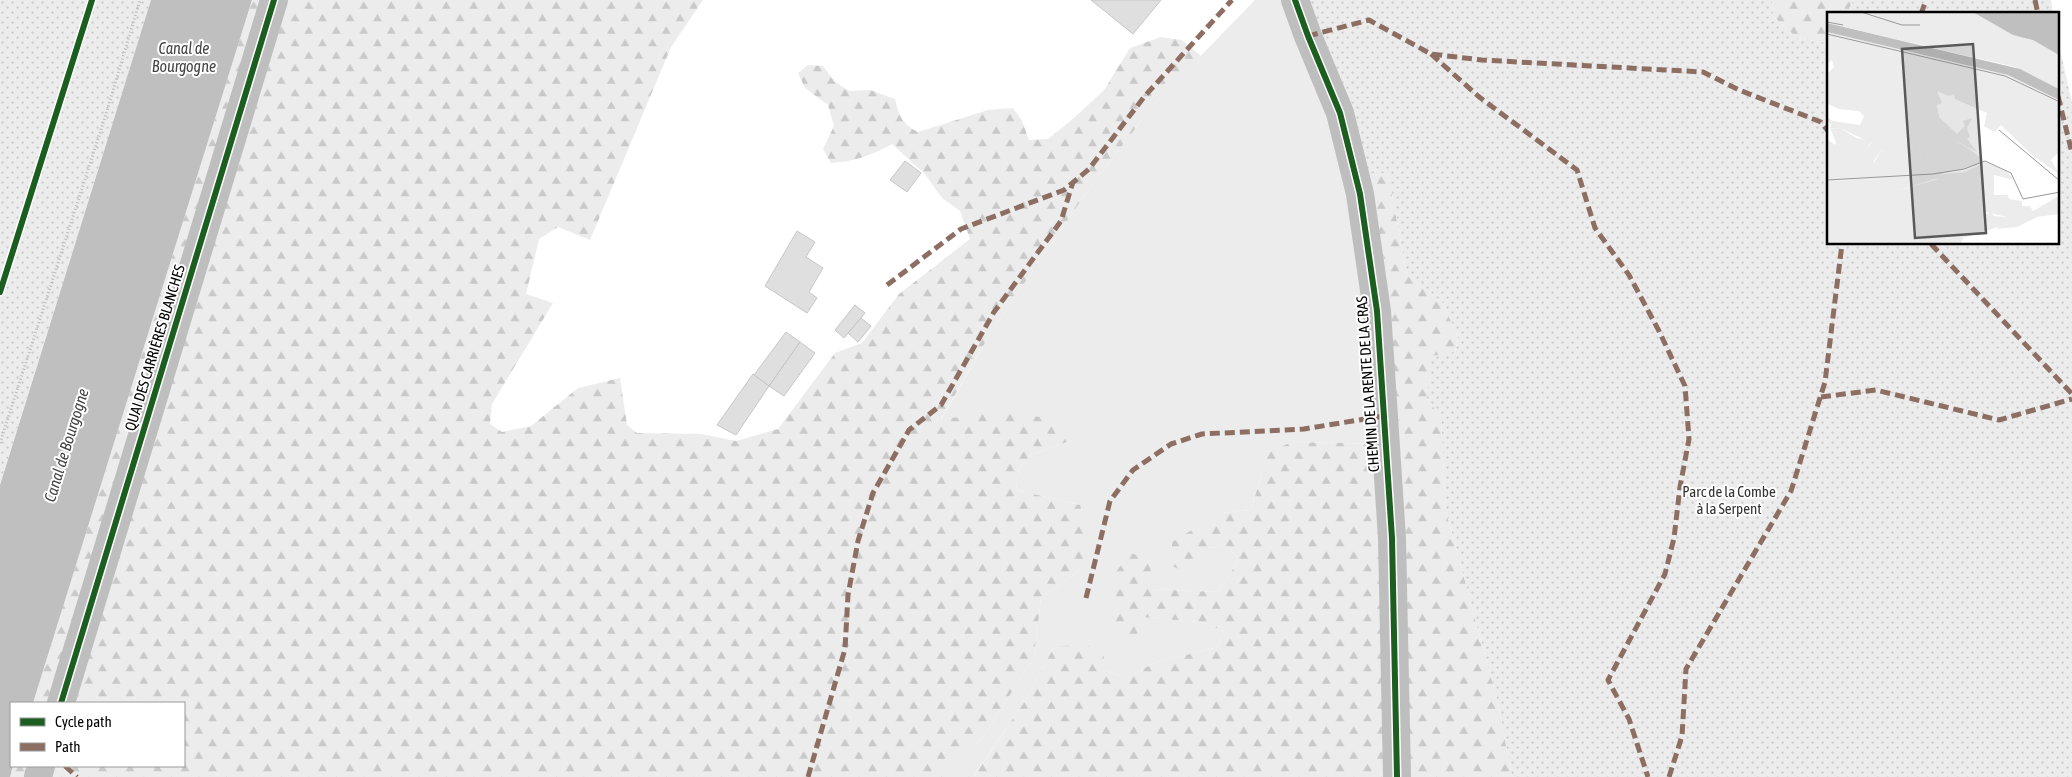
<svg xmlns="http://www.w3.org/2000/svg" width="2072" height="777" font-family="'Asap Condensed',sans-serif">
  <defs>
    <pattern id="forest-firs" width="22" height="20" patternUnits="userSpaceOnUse" patternTransform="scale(1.25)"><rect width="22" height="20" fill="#ececec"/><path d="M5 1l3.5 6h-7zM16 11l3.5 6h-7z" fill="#c9c9c9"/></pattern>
    <pattern id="park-dots" width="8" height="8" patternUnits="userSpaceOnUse" patternTransform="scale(1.25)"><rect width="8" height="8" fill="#ececec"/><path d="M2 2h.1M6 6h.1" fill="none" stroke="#c9c9c9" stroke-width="1.8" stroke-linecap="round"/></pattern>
  </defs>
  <rect width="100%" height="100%" fill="#fff"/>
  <path fill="#ececec" d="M1255 0H1307L1366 173 1383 253 1396 444 1292 442 1268 452 1251 510 1220 513 1209 548 1227 546 1239 560 1218 592 1152 589 1140 617 1200 622 1224 631 1218 647 1154 663 1127 678 1103 670 1054 647 1025 701 973 777 942 771 982 739 1034 657 1041 598 1084 567 1080 505 1016 490 1019 468 1031 455 1072 440 941 420 993 329 1091 186 1155 103Z"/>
  <path fill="url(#forest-firs)" d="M252 0H703L671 47 590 240 558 227 539 239 526 294 553 303 492 404 490 424 502 432 531 426 578 388 620 378 627 425 637 433 701 434 736 441 778 429 835 353 862 343 899 294 970 239 960 211 942 198 925 174 892 144C872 155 854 162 831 163L823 149 834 126 828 105 805 88 798 73 808 65 823 66 834 81 849 91 870 90 895 99C899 116 902 124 918 132L988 110 1013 108 1022 121 1029 140 1048 139 1074 118 1104 90 1130 48 1161 37 1182 40 1201 56 1155 103 1091 186 993 329 941 419 1014 411 1068 424 1072 440 1031 455 1019 468 1016 490 1080 505 1089 536 1084 567 1041 598 1034 657 982 739 943 771 974 776 1025 701 1054 647 1085 644 1104 653 1103 670 1127 678 1154 663 1218 647 1224 631 1200 622 1140 617 1136 642 1112 635 1115 573 1131 553 1150 560 1152 589 1218 592 1239 560 1227 546 1209 548 1192 575 1172 566V542L1220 513 1251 510 1268 452 1292 442 1396 444 1383 253 1366 173H1388L1407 275 1443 303 1458 337 1455 352 1427 398 1441 418 1446 511 1498 703 1512 777H10L13 766H184V703H33Z
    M1772 0H1854L1846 14H1828V43L1797 38 1773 16Z"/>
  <path fill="url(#park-dots)" d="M0 0H151L0 484Z
    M1307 0H1772L1773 16 1797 38 1828 43V244H2058V41L2072 102V777H1512L1498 703 1446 511 1441 418 1427 398 1431 356 1455 352 1458 337 1443 303 1407 275 1388 173H1366Z
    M1854 0H2051L2053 14H1846Z"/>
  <path fill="#bfbfbf" d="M151 0H252L33 703H11V766H13L10 777H0V485Z"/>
  <path fill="#dfdfdf" stroke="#c7c7c7" d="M1091 0H1161L1133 34Z
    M905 161 921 173 907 192 890 180Z
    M797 231 815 242 806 257 823 268 809 292 817 298 807 313 765 286Z
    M855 305 865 313 844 338 835 330Z
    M861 318 871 326 858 342 848 333Z
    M786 332 800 342 769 386 754 375Z
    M800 342 815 353 784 396 769 386Z
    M753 374 769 386 736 435 717 425Z"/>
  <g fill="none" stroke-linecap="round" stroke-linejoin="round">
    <path stroke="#b9b9b9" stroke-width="3" stroke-dasharray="1 2.5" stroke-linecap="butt" d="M0 443 106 114 140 0"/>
    <path stroke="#bebebe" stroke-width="28" d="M1295 0 1308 36 1340 113 1360 194 1377 311 1392 538 1397 777"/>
    <path stroke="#bebebe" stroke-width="28" d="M61 703 274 0
      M38 777 41 766"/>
    <path stroke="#8d6e63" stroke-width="5" stroke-dasharray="10 5" stroke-linecap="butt" d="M2035 0 2038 14
      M1921 14 1926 0
      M1308 36 1369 20 1431 54 1482 60 1703 72 1739 90 1821 122 1828 131
      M1431 54 1478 96 1577 170 1595 228 1629 275 1659 331 1685 386 1689 439 1680 487 1674 538 1665 574 1608 680 1629 719 1648 777
      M2058 96 2072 153
      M1931 244 2072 394
      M887 285 961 229 1064 190 1089 169 1144 97 1232 0
      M1821 397 1876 390 1999 420 2072 399
      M1086 598 1110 501 1133 470 1171 444 1202 434 1304 429 1383 416
      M65 766 77 777
      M808 777 845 649 848 595 858 541 873 493 909 430 941 405 994 312 1061 221 1073 182
      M1669 777 1682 736 1686 669 1791 491 1825 382 1842 244"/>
    <defs>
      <path id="cycleway" d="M1295 0 1308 36 1340 113 1360 194 1377 311 1392 538 1397 777
        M0 292 92 0
        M61 703 274 0"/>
    </defs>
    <use href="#cycleway" stroke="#fff" stroke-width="9"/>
    <use href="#cycleway" stroke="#1b5e20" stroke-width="6"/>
  </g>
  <g text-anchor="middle" stroke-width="4" stroke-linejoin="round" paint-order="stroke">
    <g font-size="15" fill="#000" stroke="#fff">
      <text transform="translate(155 348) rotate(-73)" y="5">QUAI DES CARRIÈRES BLANCHES</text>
      <text transform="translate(1368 384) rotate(-94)" y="5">CHEMIN DE LA RENTE DE LA CRAS</text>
    </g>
    <g font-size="15" fill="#333" stroke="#fff">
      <text x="1729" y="497">Parc de la Combe<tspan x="1729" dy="17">à la Serpent</tspan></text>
    </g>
    <g font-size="16" font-style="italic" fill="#444" stroke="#fff">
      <text x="184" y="54">Canal de<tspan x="184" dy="18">Bourgogne</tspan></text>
      <text transform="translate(66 445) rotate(-73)" y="6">Canal de Bourgogne</text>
    </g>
  </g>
  <g transform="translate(1827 12)">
    <rect width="232" height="232" fill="#fff"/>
    <path d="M3 116 15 117 29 126 45 129 40 135 47 151 54 138 63 142 54 150 51 162 22 165 0 160V127L8 133 9 130ZM114 120 144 138 158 150 114 162 107 149 100 147 99 141 97 140 95 147 91 139 94 132 81 126 82 123 111 129Z" fill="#ececec"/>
    <path d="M0 20 181 63 232 88V140L224 148 232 162 204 142 174 113 167 120 157 114 160 101 128 87 127 82 122 84 110 79 115 91 110 93 112 105 130 122 138 114 136 109 145 106 140 116 143 125 140 127 150 140 114 121V132L108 128 104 135 81 125 94 132 91 139 95 147V137L103 139 100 147H104L101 144 104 142 107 149 113 150 114 162 139 160 124 167H108L73 178 59 170V167L0 169 2 159 16 160 22 165 51 161 55 146 63 142 54 138 44 153 39 137 45 130 39 132 36 127 15 117 3 116 4 112 0 110V105L6 109 33 113 37 104 32 99 12 97 1 92 0 62 7 55 5 48 0 52ZM166 183H181L182 187 195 189V194H203L206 199 232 184V202L210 205 190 215 170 217 180 205 154 199 156 194 165 192Z" fill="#ececec"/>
    <path d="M0 0H232V77L188 55 0 11ZM158 150 179 159 187 168 167 163V191L154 196 160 202 164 200 167 204 180 205 178 213 136 226 134 232H0V169L59 167V170H65L73 178 119 165 124 167Z" fill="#ececec"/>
    <path d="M146 0H232V43L206 28 186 23ZM0 11 193 57 232 77V88L181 63 0 20Z" fill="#bfbfbf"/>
    <path fill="none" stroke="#999" stroke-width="1" d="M34 0 75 13H93M0 10 16 13M0 22 178 64 233 90M172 118 233 169M0 168 106 162 137 157 158 149 184 161 196 187 233 180"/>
    <path fill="#595959" fill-opacity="0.15" stroke="#595959" stroke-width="2.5" d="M146 32 159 221 88 226 75 37Z"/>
    <rect width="232" height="232" fill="none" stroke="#000" stroke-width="2.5"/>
  </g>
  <rect x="10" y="702" width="175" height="65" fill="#ffffff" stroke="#999999"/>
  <rect x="20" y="718" width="25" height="8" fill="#1b5e20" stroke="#999999"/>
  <text x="55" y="727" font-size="15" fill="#000000">Cycle path</text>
  <rect x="20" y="743" width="25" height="8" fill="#8d6e63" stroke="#999999"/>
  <text x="55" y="752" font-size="15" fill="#000000">Path</text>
</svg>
